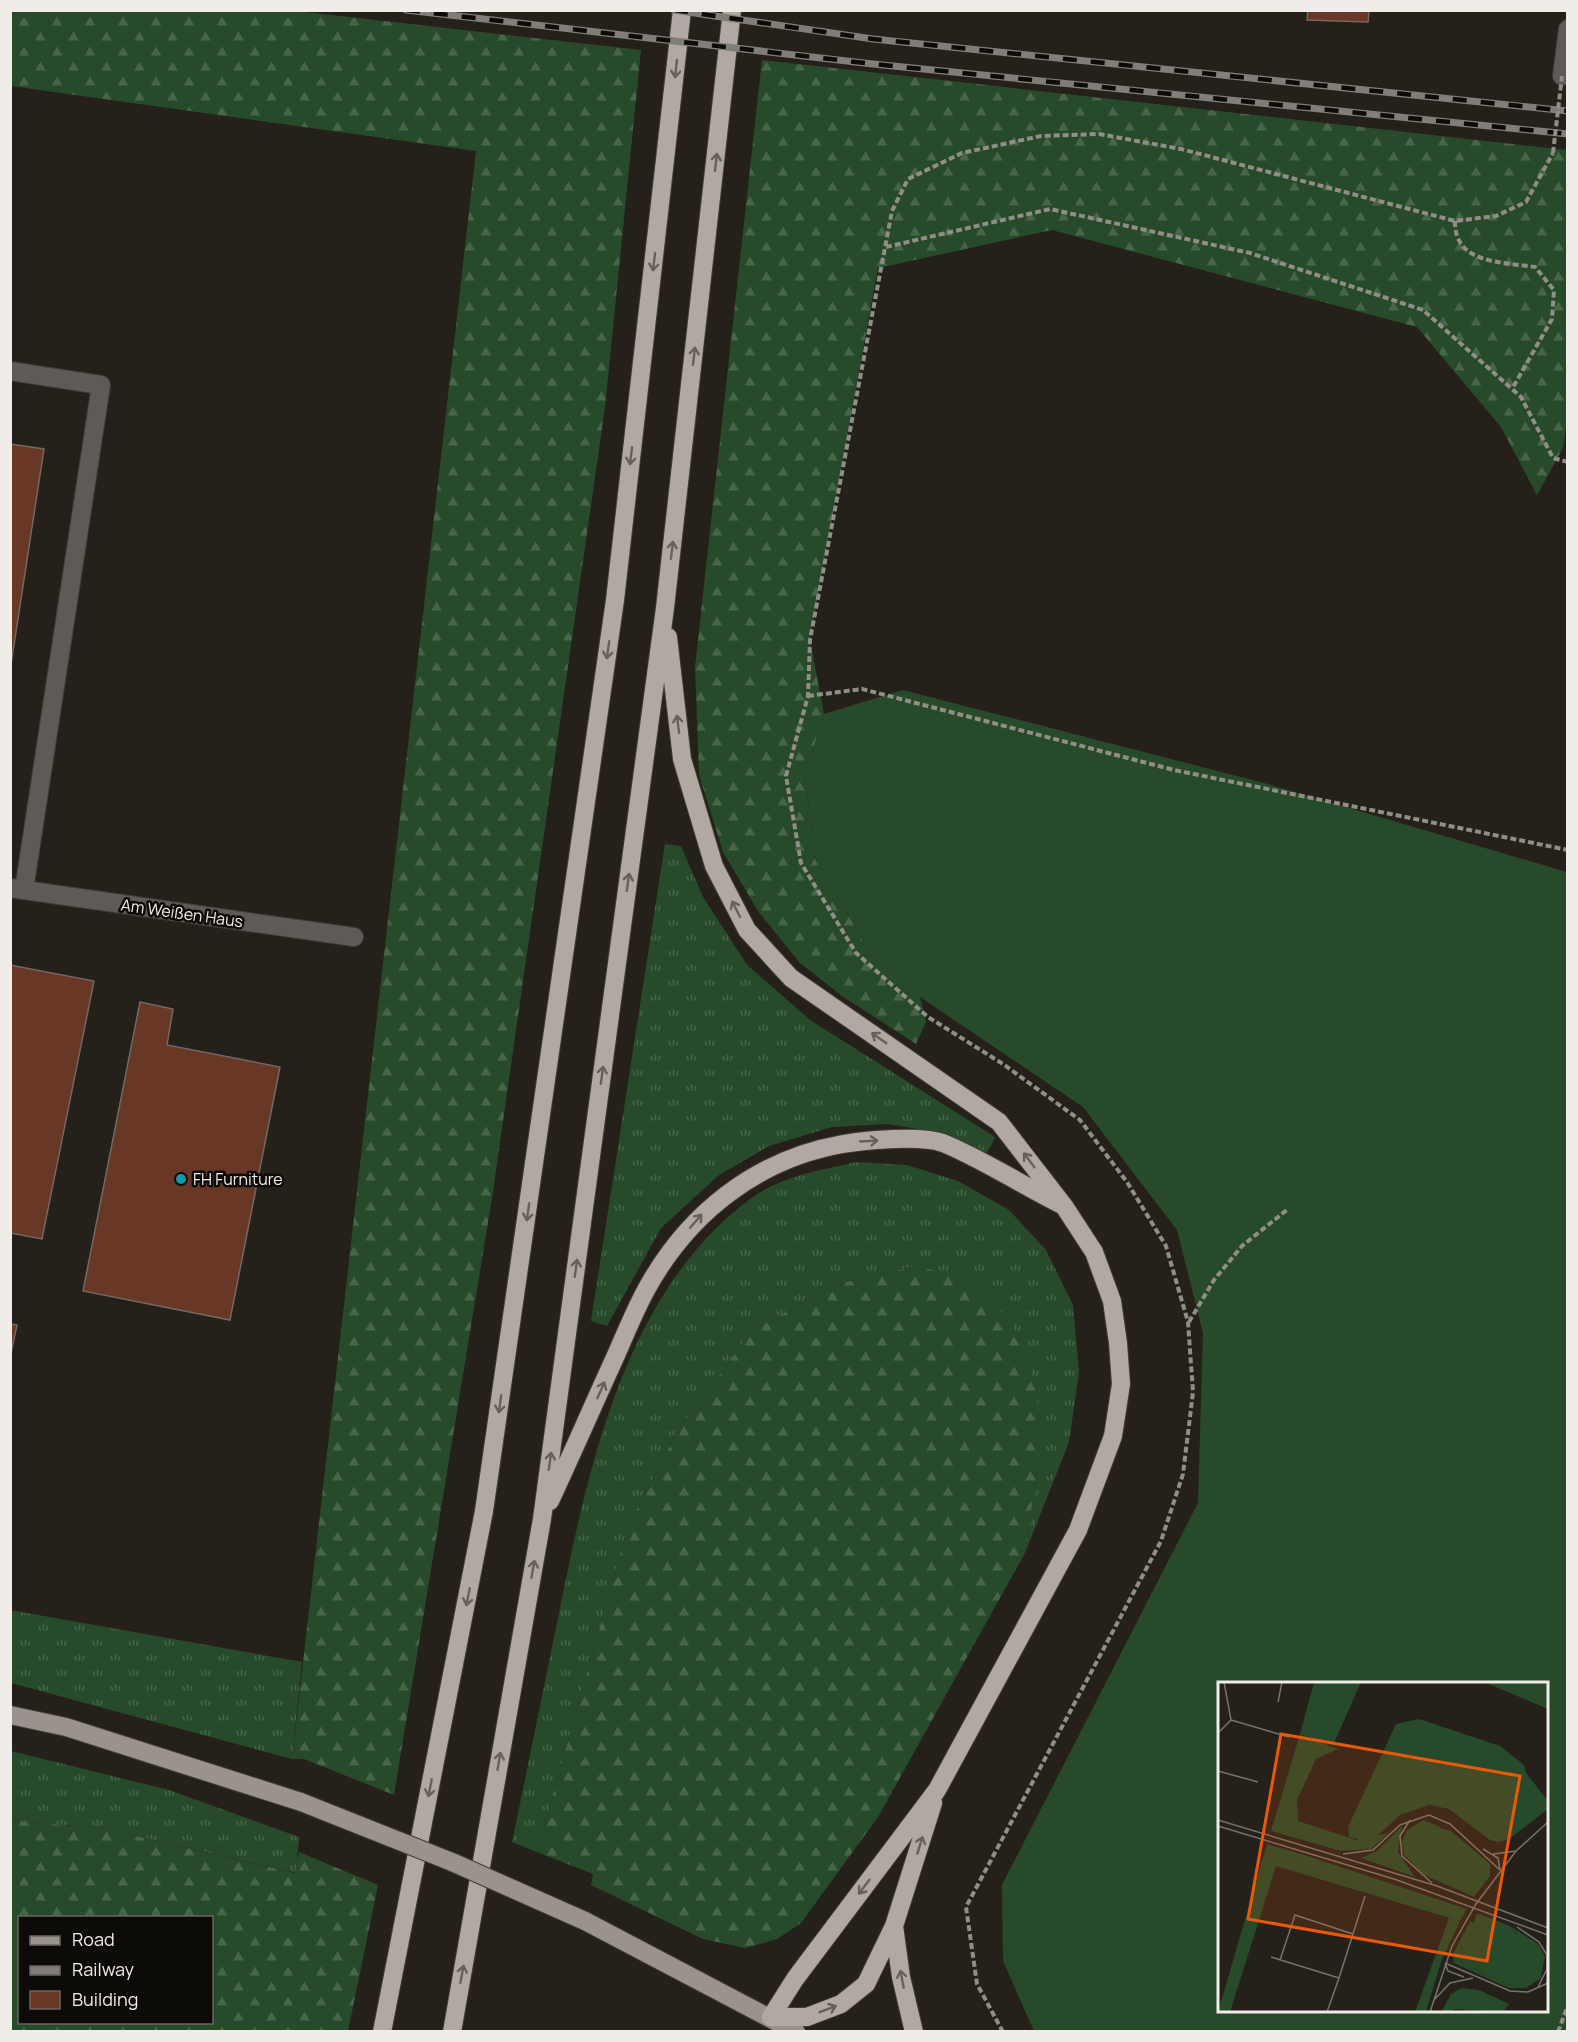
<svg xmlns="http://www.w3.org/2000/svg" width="1578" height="2042" font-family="Manrope,sans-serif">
  <defs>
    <pattern id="grass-tufts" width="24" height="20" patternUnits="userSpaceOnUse" patternTransform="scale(1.5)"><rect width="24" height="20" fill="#274b2a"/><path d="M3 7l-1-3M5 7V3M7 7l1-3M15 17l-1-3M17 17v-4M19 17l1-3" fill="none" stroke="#476549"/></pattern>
    <pattern id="forest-firs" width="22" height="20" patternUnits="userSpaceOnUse" patternTransform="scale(1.5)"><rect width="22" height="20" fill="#274b2a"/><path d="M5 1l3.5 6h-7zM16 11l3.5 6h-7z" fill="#476549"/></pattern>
  </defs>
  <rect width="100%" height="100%" fill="#25211a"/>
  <path fill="url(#grass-tufts)" d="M665 844 681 846 703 897 747 965 810 1020 995 1137 987 1153 947 1134 888 1124 832 1127 769 1146 719 1175 661 1228 607 1326 591 1321Z
    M856 1162 907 1165 958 1181 1009 1210 1046 1250 1073 1305 1079 1372 1069 1442 1025 1553 1039 1459 916 1266 834 1285 752 1331 679 1429 628 1526 537 1852 512 1842C527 1771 541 1700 556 1628 586 1479 621 1292 753 1197 782 1176 822 1170 856 1162Z
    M10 1610 302 1662 292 1759 11 1683Z
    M11 1751 169 1790 299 1837 296 1873 106 1829 11 1820Z"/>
  <path fill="url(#forest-firs)" fill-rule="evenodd" d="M11 10 296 11 641 50 605 407 492 1198 394 1795 304 1759H292L476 151 11 86Z
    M762 60 1567 150V420L1563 448 1537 495 1501 427 1417 327 1052 230 878 268 810 640 824 714 805 776 815 859 864 942 920 997 926 1022 916 1044 842 996 799 962 758 911 723 852 699 775 695 667Z
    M916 1266 967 1278 1010 1321 1037 1389 1039 1459 1025 1553 878 1817 801 1923 777 1939 745 1948 703 1939 591 1885 593 1874 537 1852 628 1526 679 1429 752 1331 834 1285Z
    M10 1820 106 1829 295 1873 299 1852 378 1885 348 2031H11ZM20 1918H212V2022H20Z"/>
  <path fill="#274b2a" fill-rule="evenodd" d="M903 690 1264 783 1567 872V2031H1034L1003 1961 1002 1885 1198 1503 1203 1333 1177 1230 1083 1107 920 997 864 942 815 859 805 776 824 714ZM1220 1684H1546V2010H1220Z"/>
  <path fill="#683726" stroke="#726864" stroke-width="1.5" d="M1308 10H1369L1368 22 1307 20Z
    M10 444 44 449 10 671Z
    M10 965 94 981 42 1239 10 1233Z
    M140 1002 173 1009 167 1045 280 1067 230 1320 83 1291Z
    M10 1324 17 1325 10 1358Z"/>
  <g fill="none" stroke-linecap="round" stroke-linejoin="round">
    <defs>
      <path id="minor" d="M1562 76 1568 29
        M10 371 101 385 24 890
        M10 888 354 937"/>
      <path id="major" d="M10 1715 66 1727 301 1802
        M585 1921 796 2032"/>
      <path id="highway" d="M668 637 682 759 714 866 747 930 791 978 999 1122 1064 1206 1094 1252 1112 1301 1118 1343 1121 1384 1113 1436 1078 1530 937 1790 795 1979 771 2017
        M550 1501C571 1456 591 1410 612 1364 623 1340 633 1314 646 1290 688 1213 757 1159 843 1144 867 1140 921 1135 943 1143 982 1159 1022 1185 1060 1204
        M894 1926 901 1977 914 2032
        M771 2017H807L841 2004 866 1984 894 1926 933 1803
        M382 2032 484 1511 615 600 682 10
        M452 2032 542 1519 665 608 732 10"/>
    </defs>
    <use href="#minor" stroke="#413d37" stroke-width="20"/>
    <use href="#major" stroke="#413d37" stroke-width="20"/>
    <use href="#highway" stroke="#413d37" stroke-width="20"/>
    <path stroke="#918d87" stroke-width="4" stroke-dasharray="6 3" stroke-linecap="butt" d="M1455 221C1454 264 1502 262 1535 267L1554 290 1552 319 1512 389
      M886 247 1050 209 1250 253 1423 310 1521 397 1553 458 1568 462
      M808 696 862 689 1174 770 1568 850
      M1189 1322 1214 1280 1242 1246 1288 1209
      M1003 2032 977 1984 966 1907 1161 1541 1183 1474 1193 1392 1188 1322 1166 1246 1127 1182 1080 1120 1003 1064 928 1017 856 953 801 863 786 776 808 696 810 640 892 211 908 179 962 153 1041 136 1099 134 1181 149 1455 221 1496 216 1526 202 1553 153
      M1558 2032 1568 2005"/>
    <use href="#minor" stroke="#5e5a57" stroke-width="18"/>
    <use href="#major" stroke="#9a928c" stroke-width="18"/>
    <use href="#highway" stroke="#b1a8a1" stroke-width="18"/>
    <defs>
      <path id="rail" d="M406 10 873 64 1568 134
        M674 10 873 39 1568 111"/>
    </defs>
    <use href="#rail" stroke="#817d78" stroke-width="7"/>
    <use href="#rail" stroke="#0d0b08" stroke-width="4.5" stroke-dasharray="14" stroke-linecap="butt"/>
    <defs>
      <path id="major-bridge" d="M301 1802 452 1862 585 1921"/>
    </defs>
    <use href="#major-bridge" stroke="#413d37" stroke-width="20" stroke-linecap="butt"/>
    <path stroke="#918d87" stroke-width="4" stroke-dasharray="6 3" stroke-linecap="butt" d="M1553 153 1562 76"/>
    <use href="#major-bridge" stroke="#9a928c" stroke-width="18"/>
  </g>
  <defs><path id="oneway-shaft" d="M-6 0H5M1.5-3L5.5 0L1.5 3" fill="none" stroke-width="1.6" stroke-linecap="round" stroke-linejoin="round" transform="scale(1.5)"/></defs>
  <g stroke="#67615c">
    <use href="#oneway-shaft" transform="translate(676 69) rotate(96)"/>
    <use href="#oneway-shaft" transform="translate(716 162) rotate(-83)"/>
    <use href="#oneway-shaft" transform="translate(654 262) rotate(97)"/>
    <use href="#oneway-shaft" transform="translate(694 356) rotate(-83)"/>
    <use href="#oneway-shaft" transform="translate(631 456) rotate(97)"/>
    <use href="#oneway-shaft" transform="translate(672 550) rotate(-83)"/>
    <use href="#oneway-shaft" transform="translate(608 650) rotate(98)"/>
    <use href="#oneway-shaft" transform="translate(678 724) rotate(-97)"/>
    <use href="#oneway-shaft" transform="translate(628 882) rotate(-82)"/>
    <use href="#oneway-shaft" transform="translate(736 909) rotate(-117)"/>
    <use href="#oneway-shaft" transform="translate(879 1038) rotate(-145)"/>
    <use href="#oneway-shaft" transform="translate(602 1075) rotate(-82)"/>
    <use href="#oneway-shaft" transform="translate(869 1141) rotate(-3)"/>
    <use href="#oneway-shaft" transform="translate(1029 1160) rotate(-127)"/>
    <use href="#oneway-shaft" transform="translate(528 1212) rotate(98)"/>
    <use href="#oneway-shaft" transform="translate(696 1221) rotate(-49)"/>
    <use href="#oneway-shaft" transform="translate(576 1268) rotate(-82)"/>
    <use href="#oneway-shaft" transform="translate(601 1390) rotate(-66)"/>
    <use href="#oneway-shaft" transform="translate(500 1404) rotate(98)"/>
    <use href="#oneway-shaft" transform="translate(550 1461) rotate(-82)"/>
    <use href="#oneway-shaft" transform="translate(533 1569) rotate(-80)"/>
    <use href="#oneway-shaft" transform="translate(468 1597) rotate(101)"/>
    <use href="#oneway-shaft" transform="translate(499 1761) rotate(-80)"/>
    <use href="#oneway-shaft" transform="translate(430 1788) rotate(101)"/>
    <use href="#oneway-shaft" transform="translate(920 1845) rotate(-73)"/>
    <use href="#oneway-shaft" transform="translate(864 1887) rotate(127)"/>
    <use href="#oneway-shaft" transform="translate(462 1974) rotate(-80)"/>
    <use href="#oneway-shaft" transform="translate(902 1979) rotate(-101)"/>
    <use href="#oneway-shaft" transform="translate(828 2009) rotate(-21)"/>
  </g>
  <circle fill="#0f9aa8" stroke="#0d0b08" stroke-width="2" cx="181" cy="1179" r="6"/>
  <g text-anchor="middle" stroke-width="5" stroke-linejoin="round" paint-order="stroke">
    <g font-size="16" fill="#f0ece8" stroke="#0d0b08">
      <text transform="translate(182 913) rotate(8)" y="6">Am Weißen Haus</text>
    </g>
    <g font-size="16" fill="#f0ece8" stroke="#0d0b08" text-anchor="start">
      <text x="193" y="1185">FH Furniture</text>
    </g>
  </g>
  <g transform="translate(1218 1682)">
    <rect width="330" height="330" fill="#25211a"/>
    <path d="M205 138 233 149 223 145 197 155 202 176 222 194 258 212 257 215 206 193 186 173 184 160 188 149ZM184 144 180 170 197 195 143 176 159 169ZM231 236 242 239 223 280 208 330H197ZM252 239 256 241 242 280 291 303 300 253 292 244 320 262 327 274 323 296 308 306H291L236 281 235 272ZM244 306 261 308 291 322 285 330 237 327 232 330H216L224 329 233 312Z" fill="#274b2a"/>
    <path d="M82 52 120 67 98 77 79 118 80 139 138 158 171 151 153 167 123 169 53 149ZM214 144 233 149 272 182V194L258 212 222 194 202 176 197 155 200 150ZM49 162 90 174 249 227 242 239 58 184 12 330H0ZM259 231 292 244 312 268 317 283 307 298 291 303 242 280Z" fill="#274b2a"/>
    <path d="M96 0H143L115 63 82 52Z" fill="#274b2a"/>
    <path d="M266 0H330V27ZM201 37 282 64 306 83 308 91 330 119V127L291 157 281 160 272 158 231 127 211 123 182 133 158 155 148 159 131 155 130 145 178 42Z" fill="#274b2a"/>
    <path fill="none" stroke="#76726c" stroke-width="1.5" d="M60 20 64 0M13 38 71 55M0 51 13 38 6 0M0 89 40 100M0 138 219 204 330 246M192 138 182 154 184 174 214 201M0 144 176 197 330 253M265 167 280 176 282 188M125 172 155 168 182 143 211 133 232 142 282 188M275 172 298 169M299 245 321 260 329 273V287L320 305M53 275 121 296 109 330M62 278 77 233 135 252M227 281 292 309 310 310 330 301M227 281 230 289 246 295M121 296 147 214M216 318 232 301 255 296M212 330 234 264 258 222 298 169 330 140"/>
    <path fill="#e8590c" fill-opacity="0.15" stroke="#e8590c" stroke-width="3" d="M63 52 302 94 269 279 30 237Z"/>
    <rect width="330" height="330" fill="none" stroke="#f0ece8" stroke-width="3"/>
  </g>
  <rect width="1578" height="2042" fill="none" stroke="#f0ece8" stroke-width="24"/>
  <rect x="18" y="1916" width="195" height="108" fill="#0d0b08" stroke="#686562" stroke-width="1.5"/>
  <rect x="30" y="1936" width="30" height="9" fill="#9a928c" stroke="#686562" stroke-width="1.5"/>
  <text x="72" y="1946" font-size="18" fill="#f0ece8">Road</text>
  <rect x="30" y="1966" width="30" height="9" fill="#817d78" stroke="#686562" stroke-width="1.5"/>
  <text x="72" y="1976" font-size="18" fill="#f0ece8">Railway</text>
  <rect x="30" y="1991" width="30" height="18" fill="#683726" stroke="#686562" stroke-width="1.5"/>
  <text x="72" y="2006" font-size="18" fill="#f0ece8">Building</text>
</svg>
